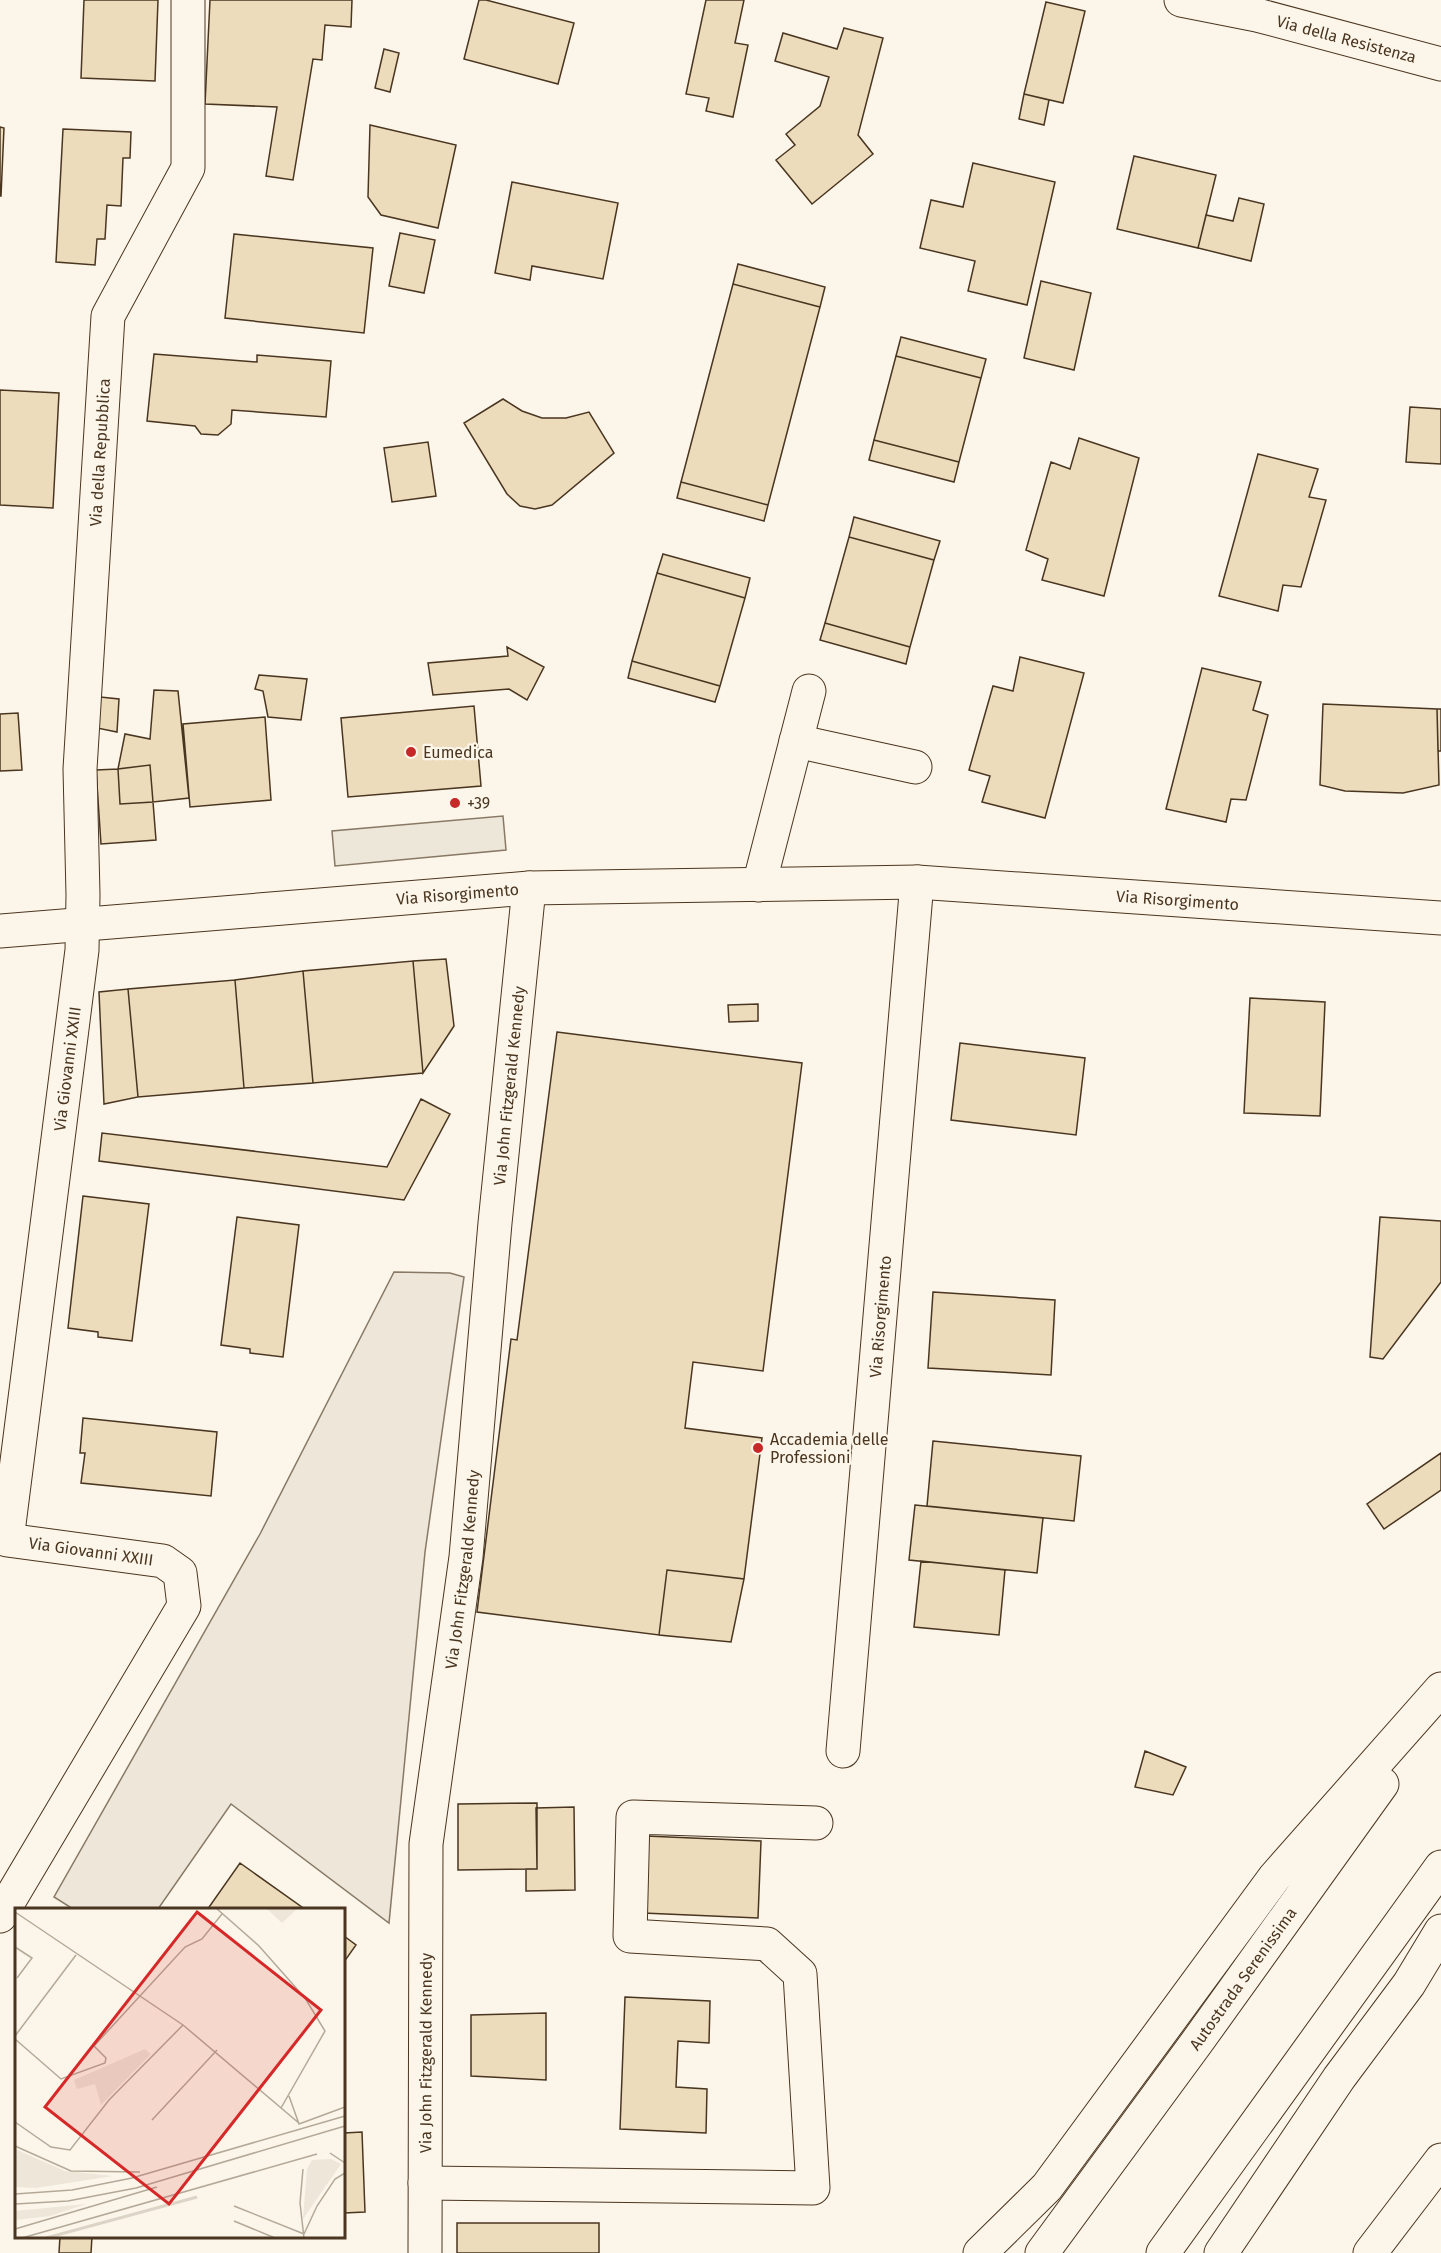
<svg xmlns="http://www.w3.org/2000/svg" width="1441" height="2253" font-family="'Fira Sans',sans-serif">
  <rect width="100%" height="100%" fill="#fbf6e9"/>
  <path fill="#ede6d9" stroke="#887966" stroke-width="1.5" d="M394 1272 450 1273 464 1277 425 1552 389 1923 231 1804 158 1909H73L54 1897 260 1534Z"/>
  <path fill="#ede7d9" stroke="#887966" stroke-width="1.5" d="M503 816 506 850 335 866 332 831Z"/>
  <path fill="#ecdcbc" stroke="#4a3520" stroke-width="1.5" d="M84 0H158L155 81 81 78Z
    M210 0H352L351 27 325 25 322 60 313 59 293 180 266 176 277 107 205 104Z
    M479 0H486L574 23 558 84 464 59Z
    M706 0H744L735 43 748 45 733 117 706 111 709 98 686 94Z
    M1046 2 1085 11 1063 103 1024 94Z
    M844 28 883 38 858 135 873 154 812 204 776 160 795 145 786 134 820 106 829 77 775 61 783 33 837 49Z
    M384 49 399 53 390 92 375 88Z
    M1024 94 1049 100 1044 125 1019 119Z
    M370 125 456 145 438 228 381 215 368 197Z
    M0 127 4 128 1 196H0Z
    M63 129 131 132 130 158H123L121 206 107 205 105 239H97L95 265 56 262Z
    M1134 156 1216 175 1198 248 1117 229Z
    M973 163 1055 182 1027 305 968 291 975 261 920 248 931 200 963 207Z
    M512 182 618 203 603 279 532 266 530 280 495 273Z
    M1239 198 1264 204 1251 261 1198 248 1206 215 1233 221Z
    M400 233 435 240 424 293 389 286Z
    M234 234 373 248 364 333 225 318Z
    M738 264 825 287 820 307 733 284Z
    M1041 281 1091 293 1074 370 1024 358Z
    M733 284 820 307 768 505 681 482Z
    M901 337 986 359 981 378 896 356Z
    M154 354 257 362V355L331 361 326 417 232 410 231 424 218 435 201 434 195 426 147 421Z
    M896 356 981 378 959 462 874 440Z
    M0 390 59 393 53 508 0 505Z
    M503 399 522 411 542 418H566L589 412 614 453 552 505 535 509 520 506 507 494 464 423Z
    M1410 407 1441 409V464L1406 462Z
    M1079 438 1139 458 1104 596 1042 580 1048 559 1026 550 1051 462 1070 469Z
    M874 440 959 462 954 482 869 460Z
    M428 442 436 496 392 502 384 448Z
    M1258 454 1318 469 1309 497 1326 500 1301 587 1283 585 1278 611 1219 596Z
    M681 482 768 505 764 521 677 498Z
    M854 517 940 541 934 560 849 537Z
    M849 537 934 560 910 647 825 623Z
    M663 554 750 578 745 598 657 573Z
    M657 573 745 598 720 686 632 661Z
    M825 623 910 647 906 664 820 640Z
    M507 647 544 667 527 700 509 689 433 695 428 663 508 656Z
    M1020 657 1084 673 1045 818 982 802 990 776 969 770 993 686 1013 691Z
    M632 661 720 686 715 702 628 678Z
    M1202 668 1261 682 1253 710 1268 715 1246 800 1231 799 1226 822 1166 809Z
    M259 675 307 679 301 720 268 717 263 691 255 689Z
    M154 690 178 691 189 798 153 802 150 765 118 769 125 734 150 739Z
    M100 697 119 699 117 732 97 728Z
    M1323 704 1437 709 1439 785 1403 793 1345 791 1320 785Z
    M474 706 481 786 348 797 341 718Z
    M1437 709H1441V751H1438Z
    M18 713 22 770 0 771V714Z
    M265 717 271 800 190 807 183 724Z
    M150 765 153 802 120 804 118 769Z
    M118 769 120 804 153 802 156 840 101 844 96 770Z
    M446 959 454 1026 423 1073 413 961Z
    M413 961 423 1073 313 1083 303 971Z
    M303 971 313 1083 244 1088 235 980Z
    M235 980 244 1088 138 1097 128 989Z
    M128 989 138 1097 104 1104 99 992Z
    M1250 998 1325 1002 1320 1116 1244 1113Z
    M758 1004V1021L729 1022 728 1005Z
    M557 1032 802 1063 763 1371 693 1362 685 1428 762 1438 744 1579 667 1570 659 1635 477 1612 511 1339 517 1340Z
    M960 1043 1085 1058 1076 1135 951 1120Z
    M421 1099 450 1114 404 1200 99 1161 102 1133 387 1167Z
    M83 1196 149 1204 132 1341 98 1337V1332L68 1328Z
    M237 1217 299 1225 283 1357 250 1353V1349L221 1345Z
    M1380 1217 1441 1221V1282L1383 1359 1370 1357Z
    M933 1292 1055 1300 1051 1375 928 1368Z
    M83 1418 217 1432 211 1496 81 1483 85 1453H80Z
    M933 1441 1081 1456 1074 1521 927 1506Z
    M1441 1453V1490L1384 1529 1367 1504Z
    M915 1505 1043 1518 1037 1573 909 1560Z
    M921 1561 1005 1570 999 1635 914 1627Z
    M667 1570 744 1579 731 1642 659 1635Z
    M1145 1751 1186 1767 1173 1795 1135 1787Z
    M537 1803V1869L458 1870V1804Z
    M574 1807 575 1890 526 1891V1869H537L536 1808Z
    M646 1836 761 1841 758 1918 643 1913Z
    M240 1863 306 1910H207Z
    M344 1936 356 1945 344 1962Z
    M625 1997 710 2001 709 2043 678 2041 676 2087 707 2089 706 2133 620 2129Z
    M546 2013V2080L471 2076V2015Z
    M362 2132 365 2212 344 2213V2133Z
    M457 2223H599V2253H457Z
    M60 2236H92L91 2253H59Z"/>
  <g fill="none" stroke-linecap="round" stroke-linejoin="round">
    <defs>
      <g id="minor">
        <path id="s1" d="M1181 0 1257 15 1441 64"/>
        <path d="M796 741 915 767"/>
        <path d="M759 885 809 691"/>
        <path id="s2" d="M0 931 529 888 917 882 1441 918"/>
        <path id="s3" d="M843 1751 917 882"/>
        <path id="s4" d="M0 1916 184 1606 180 1573 163 1561 7 1540 82 950 83 895 80 769 108 316 188 168V0"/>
        <path d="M425 2183 813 2188 800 1974 767 1944 630 1936 633 1817 816 1823"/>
        <path id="s5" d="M425 2253 426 1844 466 1557 495 1223 529 888"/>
        <path d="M1370 2253 1441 2160"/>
      </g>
      <g id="highway">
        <path d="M980 2253 1047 2187 1274 1878 1441 1689"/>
        <path id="s6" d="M1042 2253 1197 2042 1382 1784"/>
        <path d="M1163 2253 1441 1867"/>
        <path d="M1221 2253 1339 2078 1409 1984 1441 1931"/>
      </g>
    </defs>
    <use href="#minor" stroke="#4a3520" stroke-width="35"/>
    <use href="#highway" stroke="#4a3520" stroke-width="35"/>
    <use href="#minor" stroke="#fbf6e9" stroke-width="33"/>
    <use href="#highway" stroke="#fbf6e9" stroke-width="33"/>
  </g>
  <g fill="#c62828" stroke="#fbf6e9" stroke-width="2">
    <circle cx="411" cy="752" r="6"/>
    <circle cx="455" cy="803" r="6"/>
    <circle cx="758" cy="1448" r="6"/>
  </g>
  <g text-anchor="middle" stroke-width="4.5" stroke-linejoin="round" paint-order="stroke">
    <g font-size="16" fill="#4a3520" stroke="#fbf6e9">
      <text dy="6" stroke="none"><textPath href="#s1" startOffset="170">Via della Resistenza</textPath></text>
      <text dy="6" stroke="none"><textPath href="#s4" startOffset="1665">Via della Repubblica</textPath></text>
      <text dy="6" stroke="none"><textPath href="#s2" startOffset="459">Via Risorgimento</textPath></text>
      <text dy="6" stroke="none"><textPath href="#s2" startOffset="1180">Via Risorgimento</textPath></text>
      <text dy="6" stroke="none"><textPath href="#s4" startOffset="1047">Via Giovanni XXIII</textPath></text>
      <text dy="6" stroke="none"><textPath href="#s5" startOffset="1172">Via John Fitzgerald Kennedy</textPath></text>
      <text dy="6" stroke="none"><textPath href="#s3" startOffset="436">Via Risorgimento</textPath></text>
      <text transform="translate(91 1551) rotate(8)" y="6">Via Giovanni XXIII</text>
      <text dy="6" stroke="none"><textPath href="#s5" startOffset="686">Via John Fitzgerald Kennedy</textPath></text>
      <text dy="6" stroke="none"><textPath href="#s6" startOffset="340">Autostrada Serenissima</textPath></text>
      <text dy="6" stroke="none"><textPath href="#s5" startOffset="200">Via John Fitzgerald Kennedy</textPath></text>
    </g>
    <g font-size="16" fill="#4a3520" stroke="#fbf6e9" text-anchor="start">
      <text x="423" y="758">Eumedica</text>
      <text x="467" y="809">+39</text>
      <text x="770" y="1445">Accademia delle<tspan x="770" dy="18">Professioni</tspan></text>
    </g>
  </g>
  <g transform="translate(15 1908)">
    <rect width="330" height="330" fill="#fbf6e9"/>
    <path d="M251 0H283L267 15ZM130 141 136 146 86 197 80 176 62 181 59 172ZM0 241 50 263 98 268 21 280 0 279ZM316 251 326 256 288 311 292 261 297 252ZM71 296 35 308 0 312V303Z" fill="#ede6d9"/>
    <path fill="none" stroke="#dcd4c6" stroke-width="3" d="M31 330 182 289"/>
    <path fill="none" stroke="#b4a999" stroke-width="1.5" d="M201 0 244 38 290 90 310 123 266 200M0 4 168 117 285 216M0 39 17 50 2 70M0 128 61 47M0 131 46 171 90 155 91 150 79 138 170 39 187 31 207 6M274 188 284 216 330 199M137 212 202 142M0 214 36 239 55 242 94 192 168 117M0 238 56 263 125 264M315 245 330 255M288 261 285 295 289 330M0 286 57 282 117 270 330 208M0 296 53 293 121 280 330 218M219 298 289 326M219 313 260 330M0 321 142 279M289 326 302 298 320 271 330 265M7 330 302 246"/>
    <path fill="#d62828" fill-opacity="0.15" stroke="#d62828" stroke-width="3" d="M182 4 306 102 154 296 30 199Z"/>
    <rect width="330" height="330" fill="none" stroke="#4a3520" stroke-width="3"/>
  </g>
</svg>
